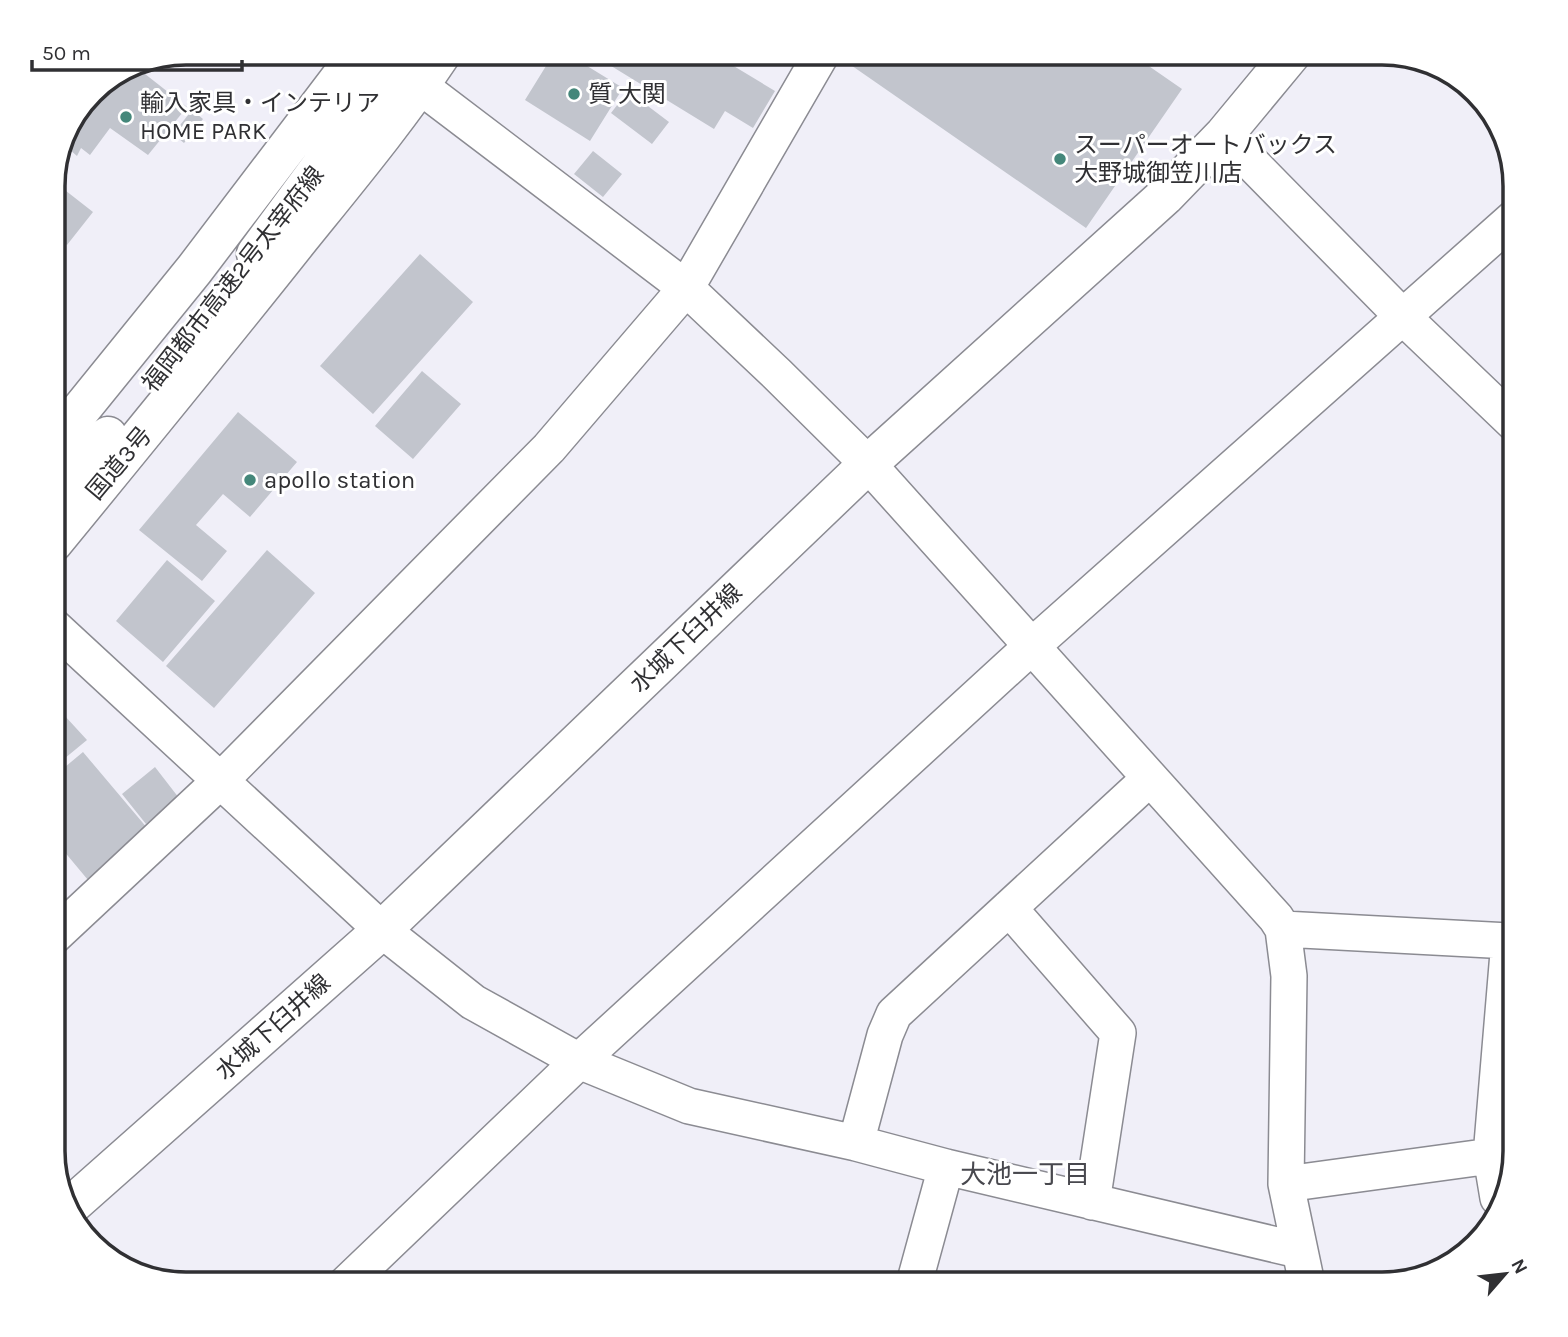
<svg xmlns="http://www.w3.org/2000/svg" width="1568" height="1337" font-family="Karla,'Noto Sans JP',sans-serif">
  <rect width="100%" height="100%" fill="#f0eff8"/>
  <path fill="#c2c5cd" d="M554 53H566L623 88 590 141 525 100Z
    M590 53H721L730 58 727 62 775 91 753 128 725 111 714 129Z
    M850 53H1130L1182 89 1086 228 845 61Z
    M140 70 187 107 148 155 110 128 90 155 81 148 77 156 62 143 66 127 98 86Z
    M628 91 669 122 652 144 611 113Z
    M192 110 203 119 184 143 173 134Z
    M593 151 622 174 603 197 574 174Z
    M61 187 93 212 67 245 53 233V197Z
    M420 254 473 302 373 414 320 366Z
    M422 371 461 404 413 459 375 426Z
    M238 412 297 462 250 517 223 494 196 525 227 551 202 581 139 530Z
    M267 550 315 593 214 708 166 666Z
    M167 560 215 601 163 662 116 621Z
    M53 703 87 740 53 768Z
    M83 752 148 829 88 880 53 838V777Z
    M155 767 179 798 146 824 122 794Z"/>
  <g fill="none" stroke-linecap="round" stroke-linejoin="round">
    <defs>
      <path id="minor" d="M420 86 686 288 777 374 868 464 1276 918 1283 929 1289 976 1286 1184 1307 1284
        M1224 135 1403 317 1515 424
        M53 626 382 930 473 1002 579 1061 689 1106 856 1143 946 1167 1298 1250
        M1009 908 1118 1033 1092 1202
        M1283 929 1509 941 1491 1156 1498 1198
        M53 937 219 782 549 448 686 288 822 53
        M856 1143 885 1035 894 1014 1150 778
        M1286 1184 1491 1156
        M346 1284 579 1061 1032 646 1515 217
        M914 1284 946 1167"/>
      <path id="major" d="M66 1210 382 930 868 464 1165 196 1224 135 1292 53"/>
      <path id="highway" d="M256 254 404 53
        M53 444 194 270 359 53
        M53 499 108 436
        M53 543C135 443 217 343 297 242 347 180 398 119 442 53"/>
    </defs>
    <use href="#minor" stroke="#8b8b92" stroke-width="38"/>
    <use href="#major" stroke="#8b8b92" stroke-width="41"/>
    <use href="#highway" stroke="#8b8b92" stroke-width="41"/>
    <use href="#minor" stroke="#fff" stroke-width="35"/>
    <use href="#major" stroke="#fff" stroke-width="38"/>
    <use href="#highway" stroke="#fff" stroke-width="38"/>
  </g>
  <g fill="#44877a" stroke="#fff" stroke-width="2.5">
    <circle cx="574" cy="94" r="7"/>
    <circle cx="126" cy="117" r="7"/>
    <circle cx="1060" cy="159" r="7"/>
    <circle cx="250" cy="480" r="7"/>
  </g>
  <g text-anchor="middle" stroke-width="6" stroke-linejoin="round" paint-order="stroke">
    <g font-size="24" fill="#303033" stroke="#fff" text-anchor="start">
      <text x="588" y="102">質 大関</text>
      <text x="140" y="111">輸入家具・インテリア<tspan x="140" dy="28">HOME PARK</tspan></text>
      <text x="1074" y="153">スーパーオートバックス<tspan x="1074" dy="28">大野城御笠川店</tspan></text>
      <text x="264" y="488">apollo station</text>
    </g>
    <g font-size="24" fill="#303033" stroke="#fff">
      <text transform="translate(233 279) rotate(-52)" y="8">福岡都市高速2号太宰府線</text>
      <text transform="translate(119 463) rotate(-50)" y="8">国道3号</text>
      <text transform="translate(686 638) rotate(-44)" y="8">水城下臼井線</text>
      <text transform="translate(273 1027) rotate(-42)" y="8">水城下臼井線</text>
    </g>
    <g font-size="26" fill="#48484e" stroke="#fff">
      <text x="1025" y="1183">大池一丁目</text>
    </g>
  </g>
  <path d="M0 0H1568V1337H0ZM186 65H1382A121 121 0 0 1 1503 186V1151A121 121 0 0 1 1382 1272H186A121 121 0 0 1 65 1151V186A121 121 0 0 1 186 65Z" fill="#fff" fill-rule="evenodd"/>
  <path fill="none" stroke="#303033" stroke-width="3.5" d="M186 65H1382A121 121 0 0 1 1503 186V1151A121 121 0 0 1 1382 1272H186A121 121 0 0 1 65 1151V186A121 121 0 0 1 186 65Z"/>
  <g transform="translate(1505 1274) rotate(62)" stroke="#ffffff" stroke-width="5" paint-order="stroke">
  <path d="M0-5L12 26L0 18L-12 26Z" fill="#303033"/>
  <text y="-10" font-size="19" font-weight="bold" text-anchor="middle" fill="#303033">N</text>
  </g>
  <path d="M32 60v10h210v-10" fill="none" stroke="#303033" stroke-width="3.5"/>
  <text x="42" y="60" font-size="21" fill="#303033" stroke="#ffffff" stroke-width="5" paint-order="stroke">50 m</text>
</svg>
